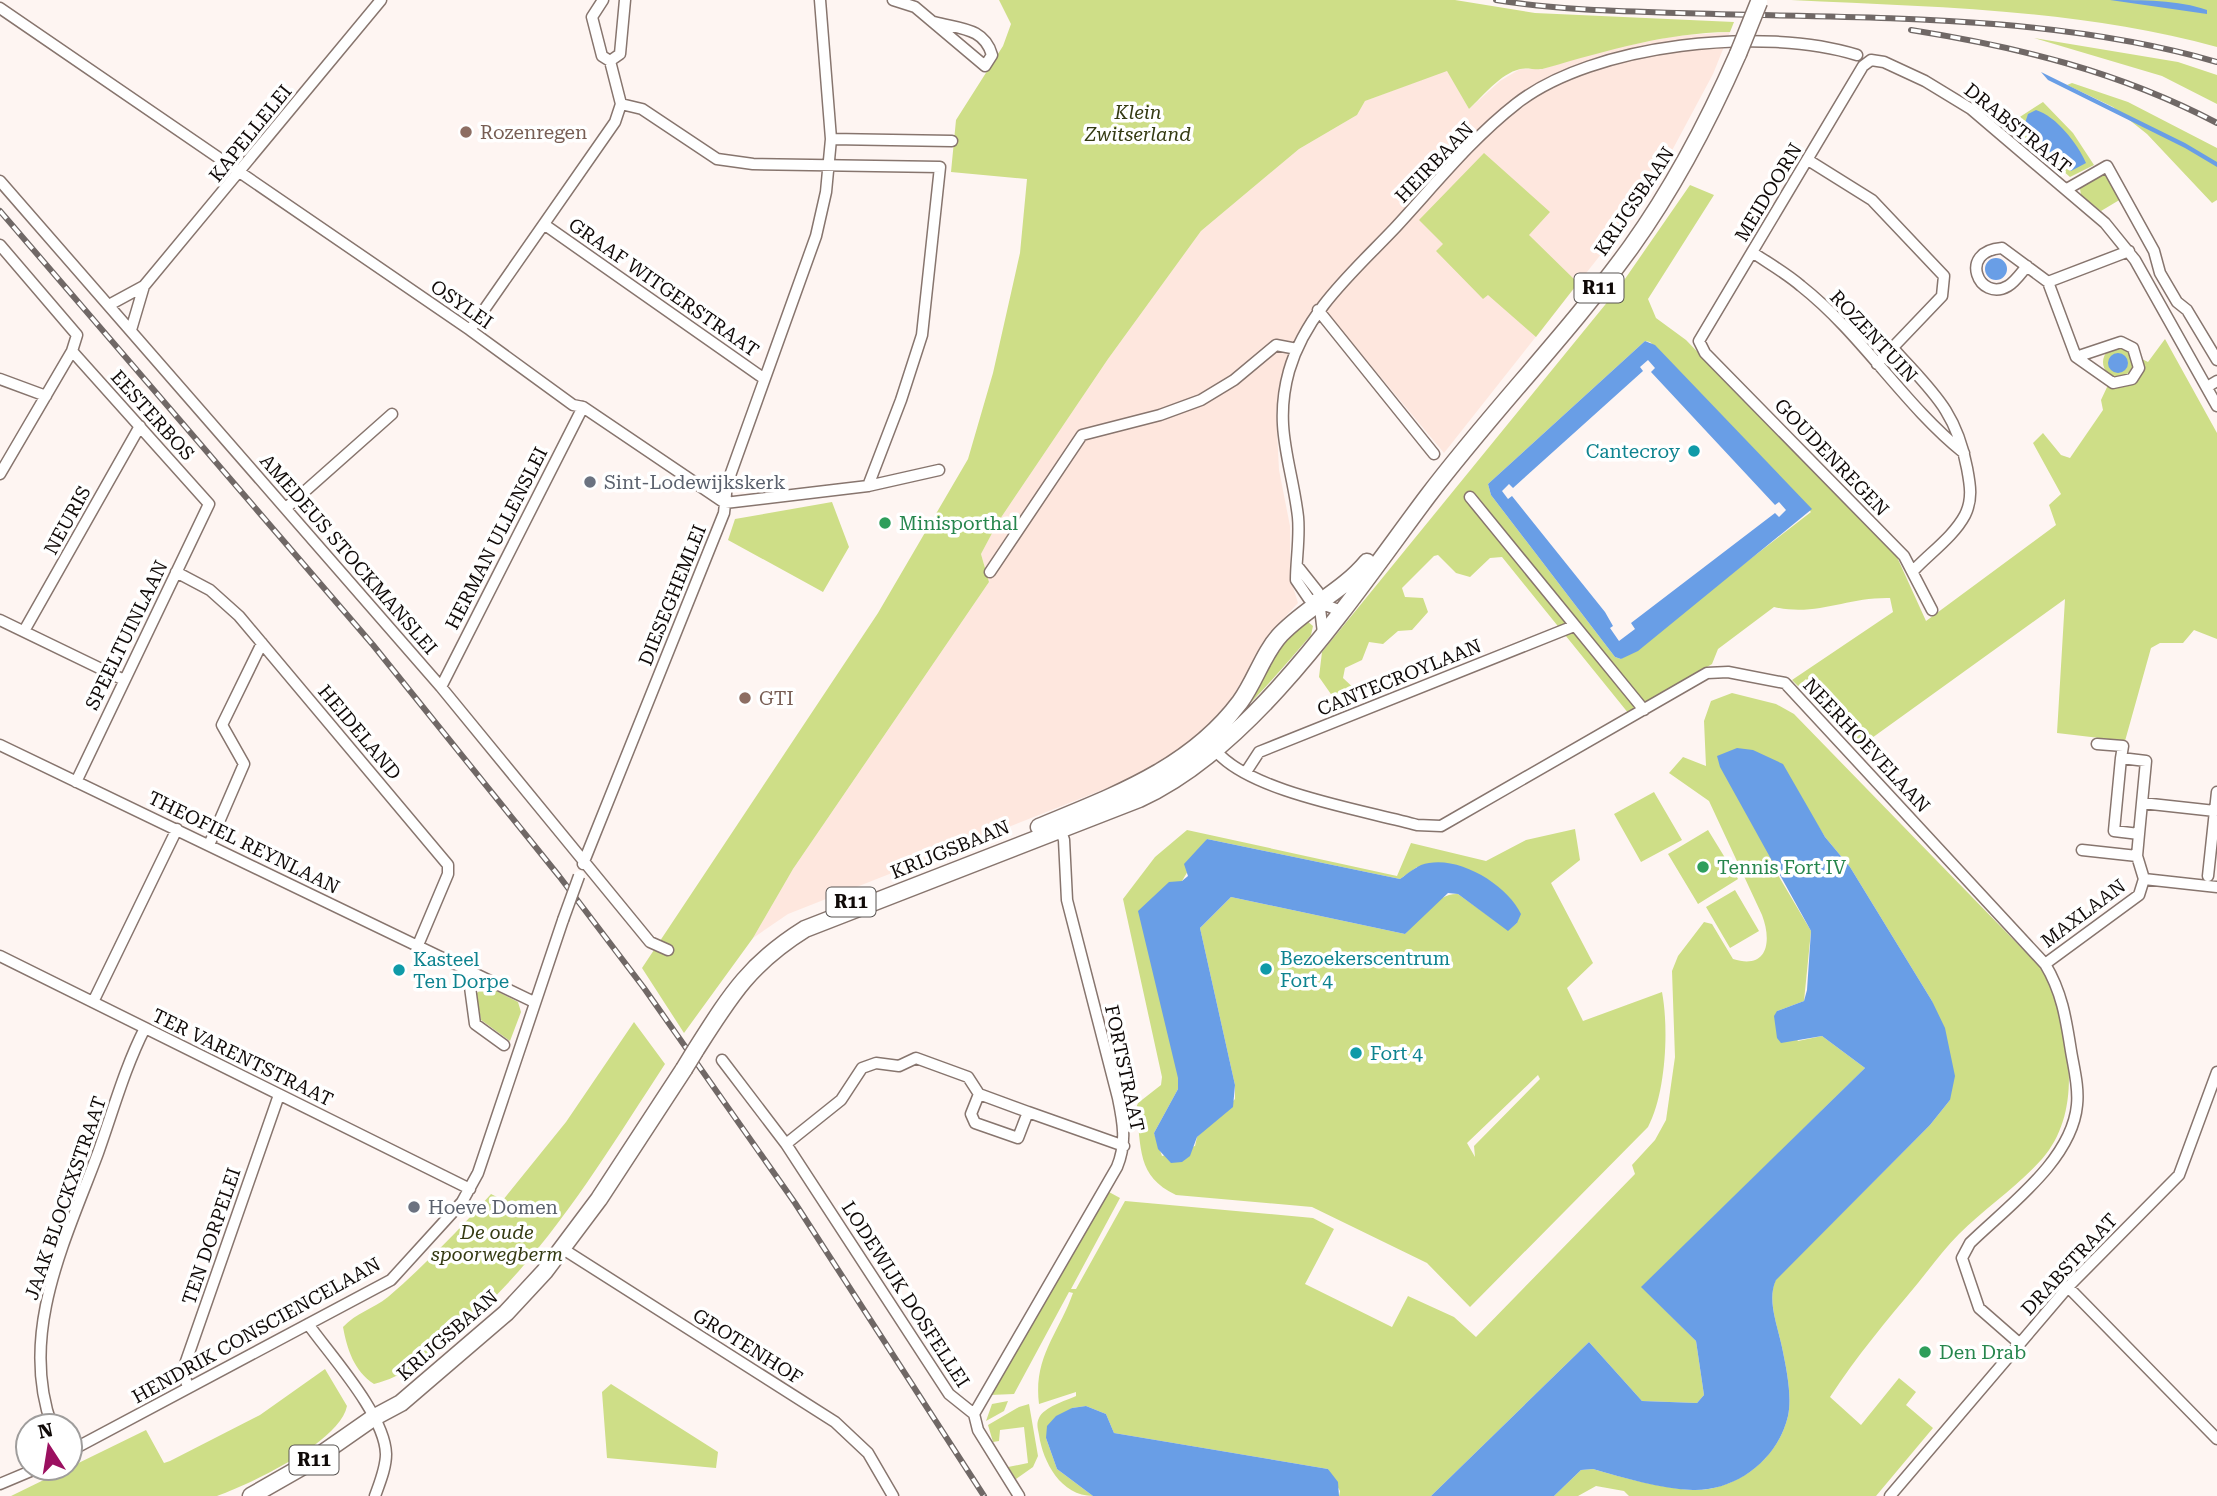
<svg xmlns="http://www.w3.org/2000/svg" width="2217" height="1496" font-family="'Roboto Serif',serif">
  <rect width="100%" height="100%" fill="#fef5f2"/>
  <path fill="#fee7de" d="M1730 32 1713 74 1668 158 1632 215 1444 453 1318 302 1300 331 1284 371 1276 411 1279 470 1290 526V577L1298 603 1273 630 1231 699 1197 737 1162 763 1130 779 788 914 753 938 793 869 989 582 981 554 998 522 1108 359 1201 231 1299 149 1357 115 1365 101 1447 70 1469 109 1500 81 1520 69H1543L1590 53 1675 36Z"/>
  <path fill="#cede87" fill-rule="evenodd" d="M999 0H1455L1535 13 1734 22 1730 32C1665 33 1609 50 1546 68 1538 71 1528 67 1520 69 1500 74 1483 96 1469 109L1447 71 1365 101 1357 115 1299 149 1201 231 1108 359 998 522 981 554 989 582 793 869 753 938 684 1033 642 968 878 613 968 459 993 373 1020 253 1027 179 951 172 956 120 1003 46 1011 24Z
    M1791 0H2217V47C2079 9 1934 7 1791 0Z
    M2034 38 2178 62 2217 75V104L2162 76Z
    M2072 83 2128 102 2217 148V200L2212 203 2147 134 2113 107 2067 85Z
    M2043 102 2073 133 2094 165 2070 177 2009 124Z
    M1484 153 1550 212 1529 235 1578 283 1536 337 1488 295 1483 299 1436 251 1443 244 1419 220Z
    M2104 175 2108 176 2121 199 2101 211 2081 195 2080 189 2083 184Z
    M1690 185 1714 195 1648 299 1656 318 1686 340 1897 557 1926 621 2056 525 2049 505 2061 494 2033 443 2043 433 2061 455 2070 458 2103 410 2101 400 2108 385 2129 384 2141 369 2142 359 2148 362 2165 339 2217 433V639L2194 630 2183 643H2160L2151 648 2125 741 2057 733 2065 599 1858 748 1812 701 1819 693 1806 679 1798 686 1792 680 1893 612 1890 598C1846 597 1817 617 1774 607L1718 649 1712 664 1629 714 1502 557 1490 558 1470 577 1456 573 1438 555 1434 556 1402 588 1405 597 1423 598 1428 612 1412 630 1398 631 1383 644 1369 642 1362 660 1345 668 1343 678 1358 692 1333 697 1319 677 1322 652 1618 289ZM1645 341 1650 342 1811 512 1621 659 1615 657 1491 495 1488 484Z
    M2103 362a15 15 0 1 1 30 0a15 15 0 1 1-30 0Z
    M832 502 849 547 823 592 728 540 735 519Z
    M1307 621 1313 626 1311 635C1272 681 1233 724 1187 764L1275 646Z
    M1732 693 1776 704 1794 714 2045 972C2068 1028 2086 1109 2042 1159 2017 1187 1985 1208 1959 1234 1944 1249 1931 1267 1918 1283 1887 1320 1856 1357 1830 1397L1861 1425 1899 1378 1916 1392 1906 1405 1933 1428 1876 1496H1629L1624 1491 1596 1486 1578 1496H1554L1581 1470 1593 1469C1619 1477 1673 1491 1699 1490 1740 1487 1778 1458 1788 1416 1792 1397 1787 1372 1783 1352 1779 1329 1766 1301 1776 1279L1930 1125 1950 1100 1932 1001 1850 867 1825 837 1810 813 1778 875 1811 931 1804 1001 1777 1011 1798 1041 1822 1036 1865 1068 1642 1287 1696 1341 1704 1395 1697 1403 1642 1401 1589 1342 1431 1496H1339L1340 1491 1328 1469 1114 1433 1106 1414 1086 1406 1072 1408 1046 1438 1057 1469 1093 1496C1061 1496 1043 1462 1039 1435 1038 1429 1036 1424 1039 1418 1044 1407 1065 1401 1076 1396V1392L1039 1404C1033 1357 1059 1333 1073 1293L1069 1292 1014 1394 990 1395 1109 1192 1120 1198 1071 1289H1076L1125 1201 1313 1218 1334 1229 1305 1284 1392 1327 1408 1296 1454 1317 1476 1337 1635 1174 1632 1165 1655 1140 1666 1120 1675 1057 1672 971 1678 956 1704 922 1712 924 1733 959C1768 970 1772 941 1762 915L1709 801 1669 773 1683 757 1706 766 1704 721 1711 701Z
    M1654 792 1682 840 1641 862 1614 814Z
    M1575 829 1580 860 1551 883 1593 963 1567 988 1583 1021 1662 992C1669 1029 1666 1093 1648 1127L1470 1307 1427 1263 1312 1207 1176 1195C1136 1176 1142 1148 1136 1108L1138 1103 1161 1085 1162 1077 1123 899 1155 857 1187 830 1397 876 1411 843 1486 861 1526 840ZM1207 839 1400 879 1417 867 1517 923 1508 930 1458 894C1436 893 1419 919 1405 934L1231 897 1200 928 1235 1085V1099L1197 1137 1195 1146 1162 1156 1154 1133 1178 1089 1182 881ZM1538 1075 1540 1079 1474 1146 1475 1157 1467 1143Z
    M1708 830 1738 879 1698 904 1668 854Z
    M1735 890 1759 931 1730 948 1706 907Z
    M485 985 518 1002 521 1012 510 1041 481 1020 476 994Z
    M634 1022 665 1064C600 1163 541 1265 447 1340 425 1358 403 1377 374 1384 354 1371 347 1349 343 1327 356 1313 373 1309 388 1297 425 1265 459 1230 491 1194L503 1200 566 1122Z
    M325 1369 347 1406C340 1442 252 1483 217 1496H11L146 1430 164 1463 170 1461 260 1415Z
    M611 1384 718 1452 716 1468 607 1458 602 1392Z
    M1008 1401 1004 1411 986 1421 992 1404Z
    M1029 1404 1038 1456 1033 1467 1016 1479 1008 1467 1028 1463 1024 1427 1000 1430 999 1441 993 1442 988 1425 1019 1407Z"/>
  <path fill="#699ee6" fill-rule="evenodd" d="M2110 0C2141 0 2179 0 2207 10V14Z
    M2041 72 2185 143 2217 162V167L2185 148 2048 80Z
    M2036 110C2056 116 2078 144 2086 163L2071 171 2023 129 2028 114Z
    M1985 269a11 11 0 1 1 22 0a11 11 0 1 1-22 0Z
    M1645 341 1655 345 1812 509 1638 651 1621 659 1615 657 1491 495 1488 484ZM1648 360 1655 368 1651 372 1775 505 1779 502 1786 510 1779 517 1775 513 1631 623 1635 629 1619 641 1610 628 1613 626 1605 612 1512 496 1508 499 1502 491 1509 484 1513 488 1643 371 1640 367Z
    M2108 363a10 10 0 1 1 20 0a10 10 0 1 1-20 0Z
    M1737 748 1753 750 1783 764 1825 837 1850 867 1932 1001 1945 1028 1955 1076 1950 1100 1930 1125 1776 1280C1766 1301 1779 1329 1783 1352 1787 1372 1792 1397 1788 1416 1778 1459 1737 1491 1693 1490 1660 1489 1625 1478 1593 1469L1581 1470 1554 1496H1431L1589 1342 1642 1401 1697 1403 1704 1395 1696 1341 1641 1287 1865 1068 1822 1036 1781 1043 1777 1038 1774 1016 1777 1011 1804 1001 1807 990 1811 931 1720 767 1717 756Z
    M1207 839 1400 879C1409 873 1418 864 1429 863 1462 857 1508 886 1521 914L1517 923 1508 931 1458 894 1448 893 1405 934 1231 897 1200 928 1235 1085 1233 1107 1197 1137 1190 1156 1182 1162 1171 1163 1158 1149 1154 1133 1178 1089V1078L1138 911 1169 882 1182 881 1188 876 1184 864Z
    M1086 1406 1106 1414 1114 1433 1328 1469 1338 1482 1339 1496H1093L1057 1469 1046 1438 1047 1426 1056 1416 1072 1408Z"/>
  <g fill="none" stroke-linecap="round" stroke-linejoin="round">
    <defs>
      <path id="minor" d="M893 0 915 7 985 66 992 55C984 27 959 29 934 22
        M0 8 470 330 573 405 583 407 725 503 868 486 939 470
        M610 61 620 54 625 0
        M621 104 642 109 717 159 753 164 940 167 922 335 901 400 868 486
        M831 139 952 141
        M1808 160 1872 200 1944 276 1942 296 1877 364
        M0 181 441 687 650 942 668 950
        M2067 189 2107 166 2154 251 2160 273 2177 302 2187 310 2217 360
        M545 225 763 378
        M0 245 77 335 72 351 0 474
        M1752 252C1768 263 1786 273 1801 286 1862 334 1903 404 1964 453
        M2027 266C2021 273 2015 282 2008 286 1979 303 1957 251 2002 248L2048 282 2129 251
        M2048 282 2076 357 2113 383 2132 379 2139 368 2133 348 2121 342 2076 357
        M109 305 144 286 381 0
        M1318 310 1434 454
        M131 330 144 286
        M470 330 615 122 621 104 610 61 602 56 592 17 603 0
        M1892 347C1930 390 1956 409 1967 468 1970 484 1973 499 1965 515 1954 536 1930 553 1914 570
        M72 351 209 504 76 782
        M0 379 46 396
        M2207 387 2217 381
        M1470 497 1644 710
        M286 508 392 414
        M1299 568 1318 592 1323 633
        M176 572 210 590 239 616 448 865V874L418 945
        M990 572 1082 435 1160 415 1201 400 1234 380 1276 345 1297 349
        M1932 610 1904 556 1705 353 1699 341 1863 66 1871 60 1884 62 1925 81 1971 109 2105 223 2135 260 2217 406
        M1341 611 1309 599 1296 580C1296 560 1300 538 1298 517 1292 464 1273 428 1289 371 1306 312 1353 272 1394 229 1433 187 1471 139 1516 104 1593 43 1765 26 1857 55
        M0 620 124 680
        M24 631 140 426
        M441 687 583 407
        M2097 744 2123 746 2121 758 2146 761 2139 834
        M0 745 534 1002
        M1216 751C1250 792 1363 810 1417 825L1441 826 1707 673 1728 672 1785 683 2045 964C2062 992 2066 1019 2071 1051 2074 1069 2079 1087 2077 1105 2072 1160 2008 1206 1970 1243L1962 1258 1979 1308 2019 1343
        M1246 772 1259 752 1574 626
        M2142 803 2215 811
        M209 845 244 764 222 725 262 643
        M2082 850 2137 856 2139 834 2114 831 2121 758
        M2137 856 2144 879
        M583 864 724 513 727 484 816 236 826 192 831 139 820 0
        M2208 876 2217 792
        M2144 879 2217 887
        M0 956 470 1189
        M2045 964 2139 895 2144 879
        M472 971 470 987 475 1024 504 1045
        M93 1002 177 829
        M722 1060 786 1144 949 1394 974 1414
        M1028 1112 1124 1146
        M786 1144 841 1100 862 1068 876 1063 899 1066 916 1058 968 1077 979 1094 1028 1112 1018 1138 975 1123 971 1114 979 1094
        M563 1249 835 1422 868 1453 893 1496
        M2068 1287 2217 1439
        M308 1324C330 1355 385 1415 386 1454 386 1468 380 1482 375 1496
        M188 1388 183 1370 279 1095
        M974 1414 1117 1167C1127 1143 1123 1122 1118 1098L1067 900 1064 840 1059 826
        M974 1414 978 1430 1019 1496
        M52 1426C18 1333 66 1239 98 1153 113 1111 125 1067 145 1028
        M70 1451 391 1280 462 1202 478 1173 563 920
        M0 1484 38 1468
        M1890 1496 2068 1287 2179 1175 2217 1072"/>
      <path id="primary" d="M1039 827C1113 796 1190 769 1240 702 1256 680 1263 653 1281 634 1308 606 1343 591 1367 562
        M695 1051C730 996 749 964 805 929L1139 799C1254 747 1352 597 1427 497 1492 411 1568 334 1631 247 1674 187 1708 122 1738 54
        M251 1496 307 1464 373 1418 401 1403 506 1313 545 1271 599 1199 684 1069"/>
    </defs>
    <use href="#minor" stroke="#87756e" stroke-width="13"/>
    <use href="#primary" stroke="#87756e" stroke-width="19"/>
    <use href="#minor" stroke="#fff" stroke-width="10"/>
    <use href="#primary" stroke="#fff" stroke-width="16"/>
    <defs>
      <path id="rail" d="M1496 0C1557 10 1619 11 1680 13 1858 19 2044 12 2217 62
        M1911 30C2019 47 2120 72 2217 123
        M0 211 373 645 559 876 644 988 795 1203 984 1496"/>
    </defs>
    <use href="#rail" stroke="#706866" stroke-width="6"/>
    <use href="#rail" stroke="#fff" stroke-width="3.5" stroke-dasharray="10" stroke-linecap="butt"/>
    <defs>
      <path id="minor-bridge" d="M563 920 579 876"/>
      <path id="primary-bridge" d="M1738 54 1759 2
        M684 1069 695 1051"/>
    </defs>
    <use href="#minor-bridge" stroke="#87756e" stroke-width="13" stroke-linecap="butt"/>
    <use href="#primary-bridge" stroke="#87756e" stroke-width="19" stroke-linecap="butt"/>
    <use href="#minor-bridge" stroke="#fff" stroke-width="10"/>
    <use href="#primary-bridge" stroke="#fff" stroke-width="16"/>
  </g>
  <g fill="#8d6e63" stroke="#fff" stroke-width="2.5">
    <circle cx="466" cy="132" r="7"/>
    <circle cx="745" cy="698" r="7"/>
  </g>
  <g fill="#0f9aa8" stroke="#fff" stroke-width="2.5">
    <circle cx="1694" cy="451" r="7"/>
    <circle cx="1266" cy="969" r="7"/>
    <circle cx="399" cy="970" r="7"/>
    <circle cx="1356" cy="1053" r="7"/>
  </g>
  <g fill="#6b7280" stroke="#fff" stroke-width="2.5">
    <circle cx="590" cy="482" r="7"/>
    <circle cx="414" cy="1207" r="7"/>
  </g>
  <g fill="#2e9e5b" stroke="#fff" stroke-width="2.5">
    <circle cx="885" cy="523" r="7"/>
    <circle cx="1703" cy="867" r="7"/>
    <circle cx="1925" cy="1352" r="7"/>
  </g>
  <g text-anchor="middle" stroke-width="7" stroke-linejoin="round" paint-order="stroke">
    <g fill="#fff" stroke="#585452" stroke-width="2">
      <rect x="1574.5" y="273.5" width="49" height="29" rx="5"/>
      <rect x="826.5" y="887.5" width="49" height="29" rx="5"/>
      <rect x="289.5" y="1445.5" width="49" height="29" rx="5"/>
    </g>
    <g font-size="18" font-weight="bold" fill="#100a08">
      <text x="1599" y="294">R11</text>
      <text x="851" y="908">R11</text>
      <text x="314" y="1466">R11</text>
    </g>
    <g font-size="19" font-style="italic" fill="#343a12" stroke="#fff">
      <text x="1138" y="119">Klein<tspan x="1138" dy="22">Zwitserland</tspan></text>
      <text x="497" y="1239">De oude<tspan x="497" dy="22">spoorwegberm</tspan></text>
    </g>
    <g font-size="19" fill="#100a08" stroke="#fff">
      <text transform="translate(2018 128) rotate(39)" y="7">DRABSTRAAT</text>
      <text transform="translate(250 133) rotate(-51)" y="7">KAPELLELEI</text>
      <text transform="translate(1434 162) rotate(-46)" y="7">HEIRBAAN</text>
      <text transform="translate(1768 192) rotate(-59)" y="7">MEIDOORN</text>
      <text transform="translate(1634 201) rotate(-56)" y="7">KRIJGSBAAN</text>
      <text transform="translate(664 287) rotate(35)" y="7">GRAAF WITGERSTRAAT</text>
      <text transform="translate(462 304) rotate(35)" y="7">OSYLEI</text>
      <text transform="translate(1874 336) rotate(47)" y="7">ROZENTUIN</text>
      <text transform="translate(153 415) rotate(48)" y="7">EESTERBOS</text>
      <text transform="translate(1832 457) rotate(46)" y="7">GOUDENREGEN</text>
      <text transform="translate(67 520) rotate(-61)" y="7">NEURIS</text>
      <text transform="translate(496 538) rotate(-63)" y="7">HERMAN ULLENSLEI</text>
      <text transform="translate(349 554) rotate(49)" y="7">AMEDEUS STOCKMANSLEI</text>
      <text transform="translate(672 595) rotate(-68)" y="7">DIESEGHEMLEI</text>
      <text transform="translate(126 635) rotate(-64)" y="7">SPEELTUINLAAN</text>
      <text transform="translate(1399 677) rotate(-22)" y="7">CANTECROYLAAN</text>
      <text transform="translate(360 732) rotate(50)" y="7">HEIDELAND</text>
      <text transform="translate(1867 745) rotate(47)" y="7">NEERHOEVELAAN</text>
      <text transform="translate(244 842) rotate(26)" y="7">THEOFIEL REYNLAAN</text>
      <text transform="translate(950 849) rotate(-22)" y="7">KRIJGSBAAN</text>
      <text transform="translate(2083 913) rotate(-37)" y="7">MAXLAAN</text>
      <text transform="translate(243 1057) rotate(26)" y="7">TER VARENTSTRAAT</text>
      <text transform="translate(1125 1068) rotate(78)" y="7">FORTSTRAAT</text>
      <text transform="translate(65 1198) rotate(-71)" y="7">JAAK BLOCKXSTRAAT</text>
      <text transform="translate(211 1236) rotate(-71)" y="7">TEN DORPELEI</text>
      <text transform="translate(2069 1264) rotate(-47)" y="7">DRABSTRAAT</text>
      <text transform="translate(906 1294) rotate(57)" y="7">LODEWIJK DOSFELLEI</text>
      <text transform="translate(256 1330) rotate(-29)" y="7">HENDRIK CONSCIENCELAAN</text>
      <text transform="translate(447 1335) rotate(-41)" y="7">KRIJGSBAAN</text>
      <text transform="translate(748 1346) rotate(32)" y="7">GROTENHOF</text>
    </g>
    <g font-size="19" fill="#785e54" stroke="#fff" text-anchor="start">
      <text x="480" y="139">Rozenregen</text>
      <text x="759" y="705">GTI</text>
    </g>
    <g font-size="19" fill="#0d838f" stroke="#fff" text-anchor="start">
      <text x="1680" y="458" text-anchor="end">Cantecroy</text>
      <text x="1280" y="965">Bezoekerscentrum<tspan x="1280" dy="22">Fort 4</tspan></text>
      <text x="413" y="966">Kasteel<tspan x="413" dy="22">Ten Dorpe</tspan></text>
      <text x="1370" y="1060">Fort 4</text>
    </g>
    <g font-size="19" fill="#5b616d" stroke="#fff" text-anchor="start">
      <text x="604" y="489">Sint-Lodewijkskerk</text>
      <text x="428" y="1214">Hoeve Domen</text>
    </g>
    <g font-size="19" fill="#27864d" stroke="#fff" text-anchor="start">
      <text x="899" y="530">Minisporthal</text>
      <text x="1717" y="874">Tennis Fort IV</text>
      <text x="1939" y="1359">Den Drab</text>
    </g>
  </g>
  <g transform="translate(49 1447) rotate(348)"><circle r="33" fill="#ffffff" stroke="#9f9d9c" stroke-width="2"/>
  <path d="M0-5L12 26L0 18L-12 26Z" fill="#9b1060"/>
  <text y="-10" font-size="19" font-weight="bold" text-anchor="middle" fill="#100a08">N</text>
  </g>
</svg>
